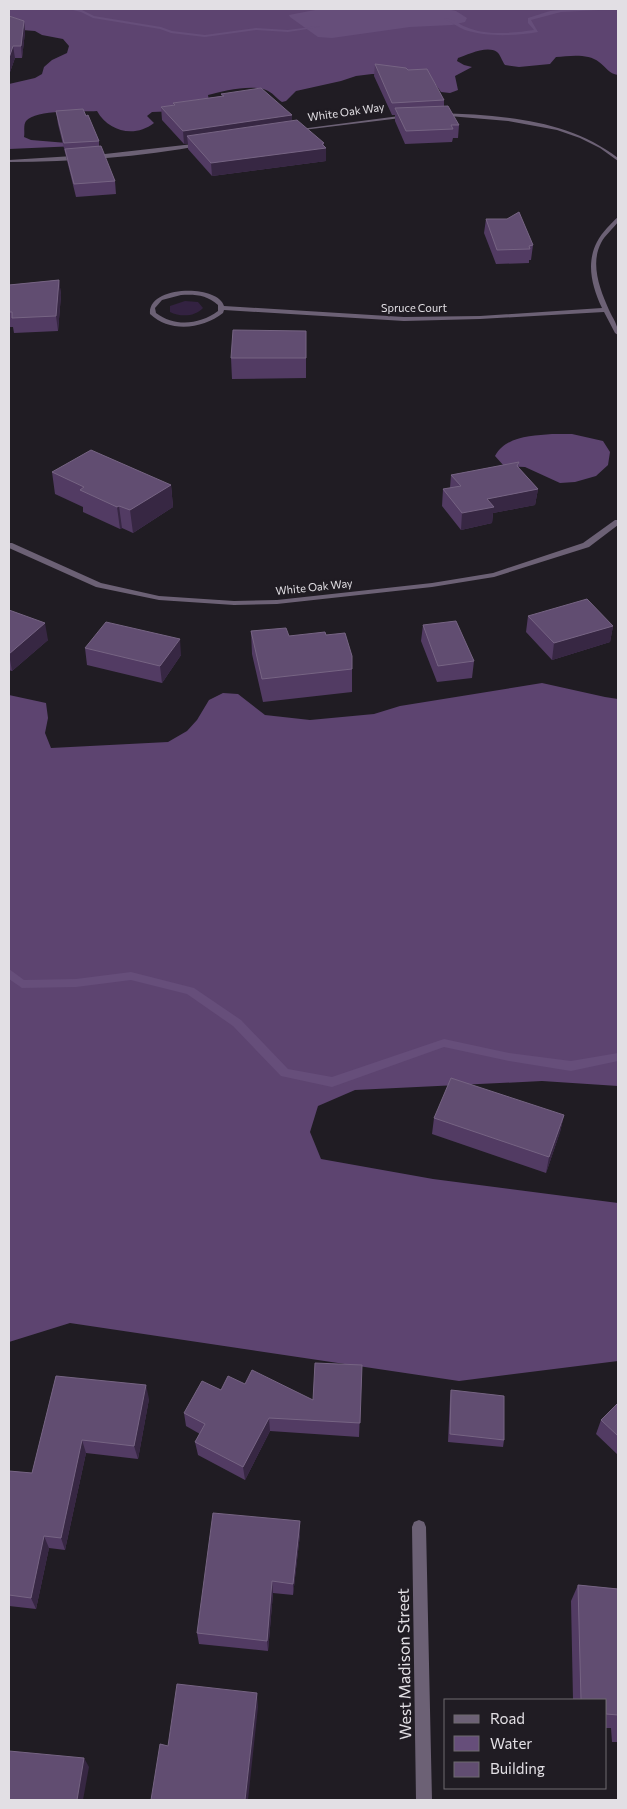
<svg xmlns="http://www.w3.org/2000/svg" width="627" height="1809" font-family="Commissioner,sans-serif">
  <rect width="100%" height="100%" fill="#201c23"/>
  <path fill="#332241" d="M185 301 198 302 203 308C195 317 180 317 170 312V306Z"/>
  <path fill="#5d4470" d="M9 9H618V75C609 74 606 67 599 62 588 53 569 56 556 57L550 64 519 67 505 65C502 61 500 54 497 52 487 45 467 55 458 58L457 61 464 65 472 67 455 76 458 90 450 93 441 92 433 81 410 74H372L356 76 341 81 296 91 286 101 282 102C276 98 272 92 266 90 252 84 222 91 208 95L209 101 204 110 152 112 147 116 154 123C135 138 109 132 97 111 82 112 36 109 26 121 23 125 25 132 24 137L31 140 79 144 77 146 9 149V84L35 78 42 74 44 67 52 60 67 53 69 46 63 39 42 35 35 31 9 29Z
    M552 434H572L603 441 610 452 608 465 596 476 575 482 560 483 525 467 504 466 495 456C506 436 531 436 552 434Z
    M542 683 605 697 618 699V1086L542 1081 355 1090 318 1106 310 1132 321 1159 433 1179 618 1203V1361L459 1381 70 1323 9 1342V695L46 703 48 718 45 733 51 748 168 742 187 731 197 720 209 700 223 693 238 694 265 715 310 720 374 714 400 706Z"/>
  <path fill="#664e7a" d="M320 9H447L456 11 467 18 465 22 452 25 410 27 332 38 318 37 290 17 289 15Z"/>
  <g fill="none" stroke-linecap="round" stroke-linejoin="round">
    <path fill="#664e7a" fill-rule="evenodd" d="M69 9 82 10 94 16 161 27 172 31 205 35 256 28 288 30 318 26 320 27 288 32 256 30 205 37 171 33 160 29 93 18 81 12Z
      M571 9H618L561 12 531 20 538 32C515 36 487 37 465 30 458 27 451 22 444 19 452 17 458 24 466 27 486 36 513 33 534 30L528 23V18L550 11Z
      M9 969 24 980 76 979 131 972 194 988 241 1020 288 1069 332 1077 444 1039 509 1053 571 1061 618 1053V1061L571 1071 509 1061 444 1047 332 1087 281 1076 233 1026 187 994 131 980 76 987 22 988 9 979Z"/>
    <path fill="#6c6175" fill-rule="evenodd" d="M439 113C500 115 568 119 618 158V161L600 148 580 138 557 130 508 121 437 115Z
      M407 115 409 117 295 131 293 130Z
      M202 143 204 145C141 157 72 162 9 162V160L105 154Z
      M618 217V222C613 229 605 235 601 243 590 264 600 290 609 310 613 319 619 326 618 335L615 333 604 312 480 319 404 321 224 310 223 313C203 329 170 333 150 314 147 285 218 284 224 306L404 317 480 316 602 308C589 280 584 253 607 228 611 224 614 220 618 217ZM181 295C195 294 207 295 218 305V311C199 325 175 327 156 313L155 308 162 300Z
      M615 520H618V525L589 547 494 577 432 587 277 604 234 605 159 600 96 587 9 548V543H12L101 583 159 596 234 601 277 600 432 583 493 573 583 543Z
      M419 1520 424 1522 426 1527 432 1800H416L412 1527 414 1522Z"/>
  </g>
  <path fill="#523b63" d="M9 16 24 21 25 32 22 58H15L10 72Z
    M375 64 408 70 444 100V107L459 125 458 138H453L452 142 405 144 395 121V115H392L374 76Z
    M221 94 292 115V121L326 148V161L212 176 188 149V144H184L162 120 161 107 173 106V103L222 96Z
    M56 111 86 116 99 141V146L115 181 116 194 76 197 58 124Z
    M486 219 533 245 531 260H529V263L496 264 484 233Z
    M59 280 61 295 58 331 14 333 13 327H9V285Z
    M306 331V378L232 379 231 358Z
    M519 462V468L538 489 535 505 493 513 492 523 461 530 442 506 443 489 450 488 451 475Z
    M52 472 171 485 173 507 133 533 122 528 120 529 83 512V507L55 494Z
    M9 610 48 640 12 671 9 670Z
    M528 616 613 626 610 642 552 660 526 632Z
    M423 625 474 661 472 678 437 682 421 641Z
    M251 631 289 636 326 635 352 656V692L263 702 252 654Z
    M85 648 181 655 162 683 87 665Z
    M564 1115 560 1132 546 1173 432 1134 434 1118Z
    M362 1365 359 1437 270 1431 245 1480 198 1455 195 1442 200 1434 186 1426 184 1413 221 1390 245 1384 313 1400Z
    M56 1376 149 1399 138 1459 86 1453 65 1550 49 1548 36 1609 9 1606V1471L32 1473Z
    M451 1390 504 1440 503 1447 448 1442 450 1398Z
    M618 1403V1455L596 1434 601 1420Z
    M300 1521V1534L293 1595 273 1593 268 1651 199 1644 197 1633Z
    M578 1585 618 1589V1742H612L611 1728H606V1700H573L571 1601Z"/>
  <path fill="#372743" d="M24 21 25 32 22 58 21 46Z
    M13 46 15 58 10 72 9 73V58Z
    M292 115V128L187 136 188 144H184L183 131Z
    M324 143V148H326V161L212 176 211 163Z
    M59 280 61 295 58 331 56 316Z
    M171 485 173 507 133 533 130 510Z
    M538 489 535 505 493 513 492 523 461 530 462 513 487 499Z
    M119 506 122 528 120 529 117 507Z
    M45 623 48 640 12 671 9 654Z
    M613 626 610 642 552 660 554 643Z
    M180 639 181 655 162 683 160 666Z
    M564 1115 560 1132 546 1173 549 1157Z
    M146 1385 149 1399 138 1459 134 1446Z
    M269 1418 270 1431 245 1480 243 1467Z
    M82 1440 86 1453 65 1550 61 1538Z
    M300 1521V1534L293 1595V1584Z
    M44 1536 49 1548 36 1609 31 1598Z
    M272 1581 273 1593 268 1651 267 1641Z
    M257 1693 258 1707 248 1800H245Z
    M84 1758 89 1767 83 1800H77Z"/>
  <path fill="#614d71" stroke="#766483" d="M9 16 24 21 21 46H13L9 58Z
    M375 64 406 68 408 70 427 69 444 100 392 103Z
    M261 88 292 115 183 131 161 107 175 105 173 103 224 96 221 94Z
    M448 106 459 125H451L453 129 406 131 395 108Z
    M83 109 86 116 88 115 99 141 64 143 56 111Z
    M297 120 324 143 322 144 326 148 211 163 187 136Z
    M101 146 115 181 74 184 65 149Z
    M519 212 533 245 529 246 530 249 497 250 486 219H507Z
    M59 280 56 316 12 318V312H9V285Z
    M233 330 306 331V358H231Z
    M91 450 171 485 130 510 119 506 117 507 80 490 84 487 52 472Z
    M519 462 517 466 538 489 487 499 494 507 462 513 443 489 461 486 451 475Z
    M587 599 613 626 554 643 528 616Z
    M9 610 45 623 9 654Z
    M456 621 474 661 438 666 423 625Z
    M106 622 180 639 160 666 85 648Z
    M286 628 289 636 325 632 326 635 345 633 352 656V669L262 679 251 631Z
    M451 1078 564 1115 549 1157 434 1118Z
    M315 1363 362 1365 360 1423 269 1418 243 1467 195 1442 205 1424 184 1413 202 1381 221 1390 228 1376 245 1384 252 1370 313 1400Z
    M56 1376 146 1385 134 1446 82 1440 61 1538 44 1536 31 1598 9 1595V1471L32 1473Z
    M451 1390 504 1396V1440L450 1434Z
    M618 1403V1436L601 1420Z
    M213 1513 300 1521 293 1584 272 1581 267 1641 197 1633Z
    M578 1585 618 1589V1715L606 1714V1700H581Z
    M177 1684 257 1693 245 1800H151L160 1744 168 1746Z
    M9 1751 84 1758 77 1800H9Z"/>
  <g text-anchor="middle" stroke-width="4.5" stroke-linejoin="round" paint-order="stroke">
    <g font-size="11" fill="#e2dfe4" stroke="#201c23">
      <text transform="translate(346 112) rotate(-8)" y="4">White Oak Way</text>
      <text x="414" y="312">Spruce Court</text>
      <text transform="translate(314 587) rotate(-6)" y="4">White Oak Way</text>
    </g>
    <g font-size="16" fill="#e2dfe4" stroke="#201c23">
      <text transform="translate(404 1664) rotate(-91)" y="6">West Madison Street</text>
    </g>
  </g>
  <rect width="627" height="1809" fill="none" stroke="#e2dfe4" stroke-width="20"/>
  <rect x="444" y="1699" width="162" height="90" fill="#201c23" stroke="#6e6a70"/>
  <rect x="454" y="1715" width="25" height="8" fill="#6c6175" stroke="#6e6a70"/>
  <text x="490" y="1724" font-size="15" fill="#e2dfe4">Road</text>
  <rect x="454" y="1736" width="25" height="15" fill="#664e7a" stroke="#6e6a70"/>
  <text x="490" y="1749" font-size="15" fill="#e2dfe4">Water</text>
  <rect x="454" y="1762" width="25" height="15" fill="#614d71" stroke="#6e6a70"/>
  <text x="490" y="1774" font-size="15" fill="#e2dfe4">Building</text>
</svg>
